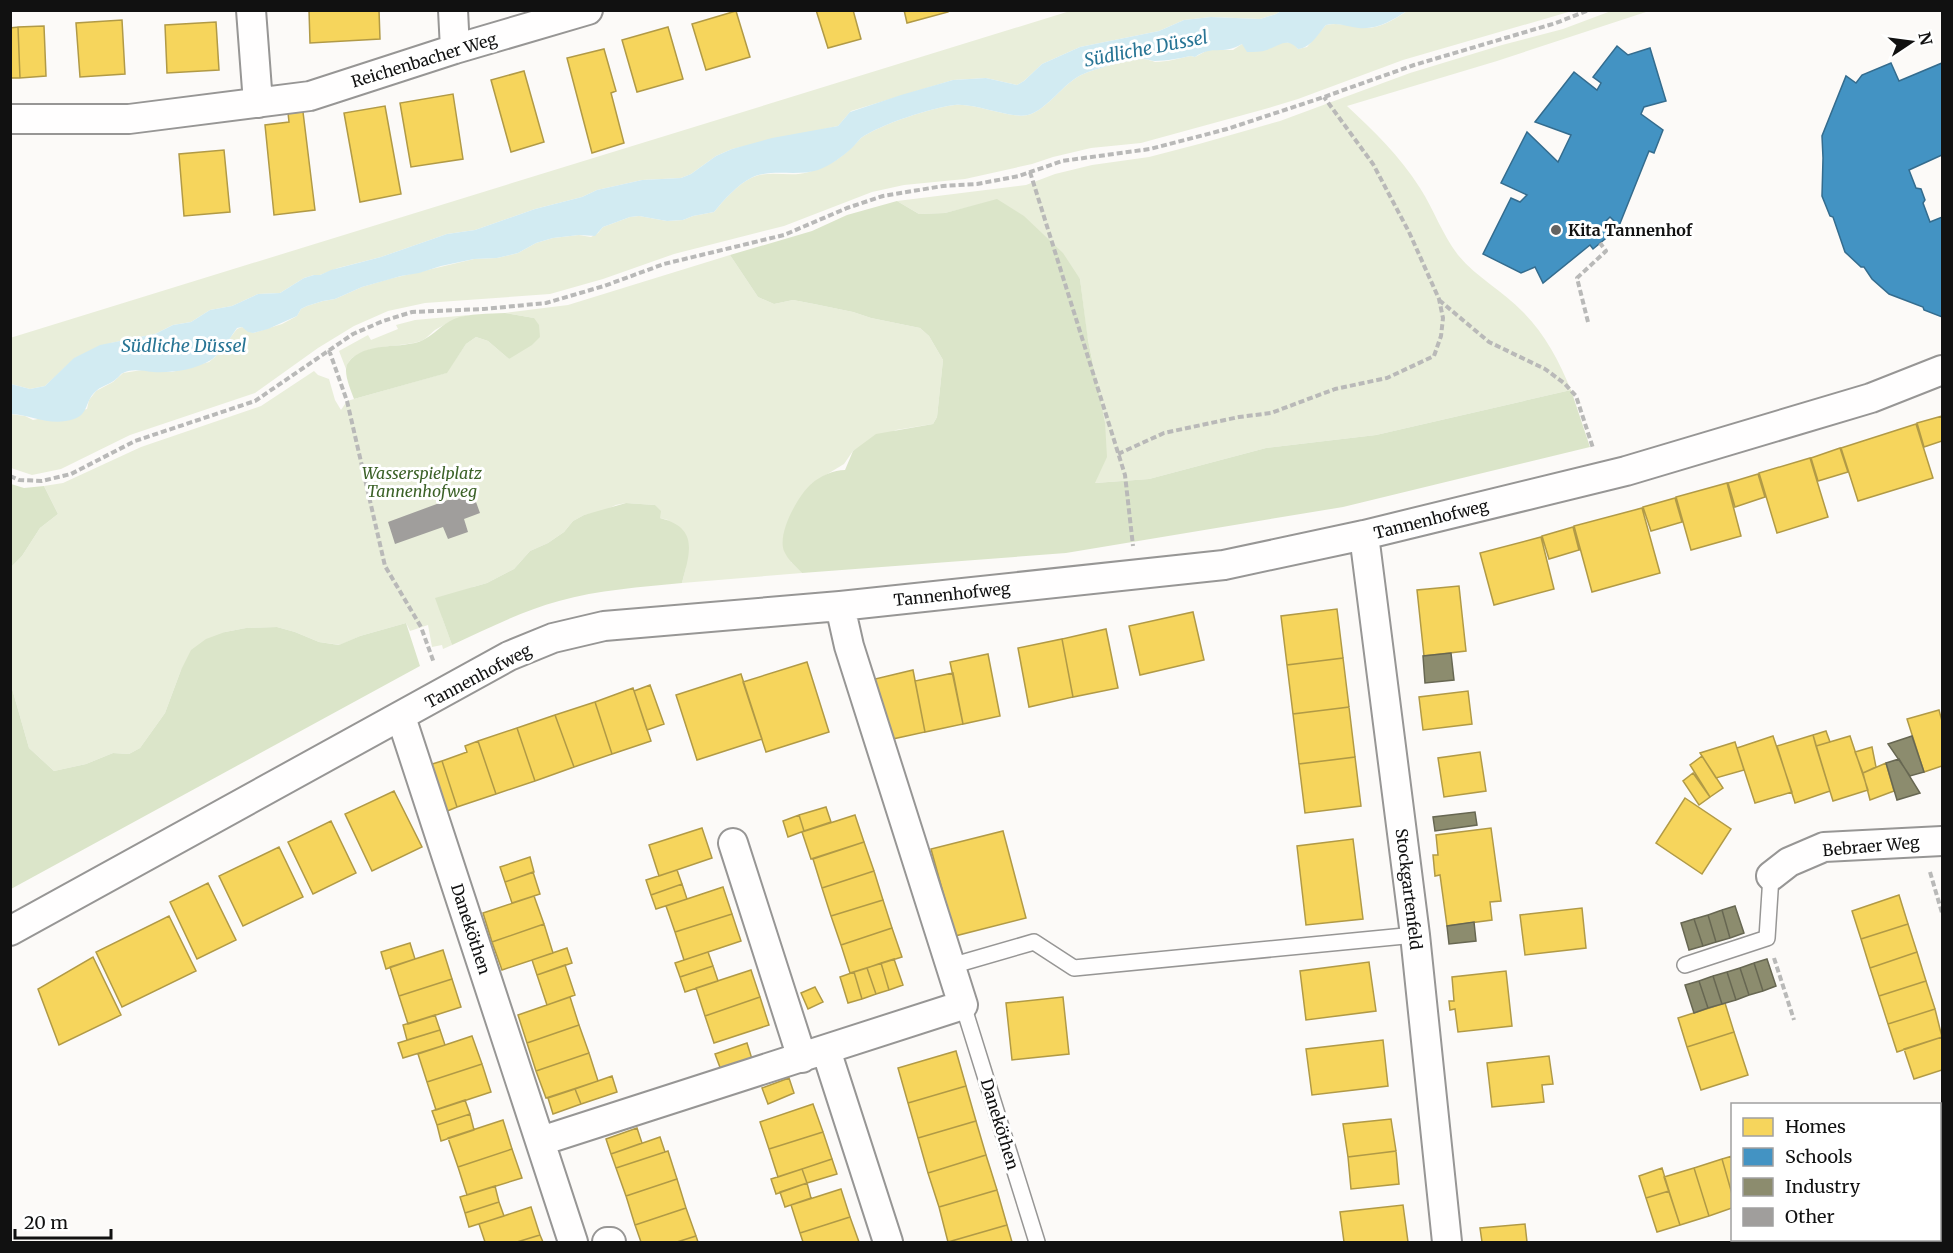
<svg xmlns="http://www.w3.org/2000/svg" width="1953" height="1253" font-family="Merriweather,serif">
  <rect width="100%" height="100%" fill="#fcfaf8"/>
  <path fill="#e9eeda" d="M1070 11H1281L1276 14 1260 19 1211 17 1184 20 1159 31 1080 47 1042 64 1024 81 1017 85 986 78 953 80 851 111 838 126 732 149 716 156 691 174 681 178 642 180 597 190 582 197 535 209 475 230 447 234 381 257 338 268 320 275H314L304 278 280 293 258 294 232 306 210 310 191 322 173 325 155 334 111 343 75 358 45 386 30 389 11 384 10 338Z
    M1407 11H1572L1403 60 1298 99 1265 109 1141 143 1091 148 1053 157 1032 164 965 179 904 185 872 192 784 226 674 254 603 279 550 294 425 303 388 311 354 326 318 348 255 393 130 435 61 469 32 475 11 468 10 414 25 416 33 420 87 409 89 400 96 391 113 382 123 373 142 370 172 372 209 362 215 357 237 329 242 327 253 333 282 324 297 316 301 309 307 306 323 301 335 299 362 287 389 279 474 259 497 258 518 253 536 243 553 238 579 235 591 237 598 233 603 227 630 217 639 216 667 221 683 220 693 216 714 212C724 200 737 185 751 178 769 169 790 178 809 172 824 167 836 162 848 151 853 147 857 142 861 138 879 125 933 107 955 105 977 103 1014 121 1031 114 1049 107 1062 85 1081 75 1097 68 1126 60 1143 59 1147 59 1152 61 1155 62 1167 62 1180 58 1191 56L1195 57 1208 50H1233L1242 44 1273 47 1282 42 1293 43 1298 49 1307 47 1326 25C1339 22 1351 26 1364 28 1379 29 1395 19 1407 11Z
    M1611 11H1649L1497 61 1347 106C1375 132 1399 155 1420 188 1434 210 1442 234 1458 255 1477 278 1503 291 1523 312 1545 334 1559 361 1571 390L1376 435 1266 448 1149 479 1094 483 1105 422 1087 335 1080 279 997 200 945 213 919 214 897 201 1026 185 1055 174 1092 165 1149 157 1199 144 1280 121 1410 73 1502 45 1563 29Z
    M730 255 758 297 774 304 793 300 814 304 853 312 871 318 920 328 929 336 943 360 937 417 933 424 896 430 853 451 844 464 811 484 791 562 802 573 682 583 686 567 668 520 660 518 655 505 626 503 616 505 603 511 584 515 573 521 564 532 548 543 530 551 514 569 487 583 473 587 442 617 452 645 443 649 442 645 432 647 428 625 410 631 406 623 360 636 340 645 319 642 295 632 277 627 246 628 225 632 181 670 165 713 140 748 129 754 113 753 86 764 54 771 29 748 11 685V567L22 556 40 528 58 514 44 486 63 483 141 447 261 406 314 371 318 375 329 379 335 400 341 410 347 401 446 373 466 344 476 337 488 341 509 359 534 318 505 313 568 305Z
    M469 315C456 318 447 323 435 330 430 334 426 339 421 341 402 348 351 343 346 369L339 351 368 335 371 340 398 329 396 325 415 320Z"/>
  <path fill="#dbe5c9" d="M997 199 1024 216 1063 253 1080 279 1088 340 1105 422 1107 457 1095 483 1149 479 1266 448 1376 435 1571 390 1590 447 1343 507 1066 553 802 573C796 567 788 560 784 551 777 533 798 496 811 484 820 476 834 470 845 470L853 451 876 434 933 424 937 417 943 360 929 336 920 328 871 318 853 312 814 304 793 300 774 304 758 297 730 255 812 231 847 215 897 201 919 214 945 213Z
    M505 313 534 318 539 325 540 337 532 345 509 359 488 341 476 337 466 344 447 373 354 399C351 390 342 371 348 363 364 340 404 350 423 340 434 335 442 324 454 319 469 313 489 314 505 313Z
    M11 484 24 488 44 486 58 514 40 528 22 556 11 567Z
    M626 503 655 505 661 511 660 518C699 528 690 552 682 583 641 587 598 590 559 601 522 611 487 629 452 645L435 598 487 583 514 569 530 551 548 543 564 532 573 521 584 515Z
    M406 623 420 666 11 889V685L29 748 54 771 86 764 113 753 129 754 140 748 165 713 181 670 191 650 206 639 225 632 246 628 277 627 295 632 319 642 339 645 360 636Z"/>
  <path fill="#d2ebf2" d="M1281 11H1407C1393 20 1377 30 1359 28 1347 27 1338 22 1326 25 1318 34 1311 48 1298 49 1287 37 1280 45 1267 50 1261 52 1254 52 1247 52L1242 44C1221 56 1214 44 1195 57L1191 56C1180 58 1167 61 1155 61 1152 61 1147 59 1143 59 1126 60 1097 68 1081 75 1062 85 1049 107 1031 114 1014 121 977 103 955 105 933 107 879 125 861 138 858 141 855 145 852 148 842 157 831 165 818 170 796 177 770 168 751 178 737 185 724 200 714 212L693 216 683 220 667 221 639 216 630 217 603 227 595 236 579 235 553 238 536 243 518 253 497 258 474 259 441 266 419 273 401 276 362 287 335 299 323 301 307 306 301 309 297 316 268 329 253 333 248 332 242 327 237 328C231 337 219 355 211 360 195 370 171 373 153 372 142 371 131 368 121 374 121 375 115 380 115 380 108 385 101 386 95 392 85 401 89 414 74 419 51 427 32 415 11 414V384L30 389 45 386 74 358 100 345 155 334 173 325 191 322 210 310 232 306 258 294 280 293 304 278 314 275H320L331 270 381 257 447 234 475 230 535 209 582 197 597 190 642 180 681 178 691 174 716 156 732 149 772 138 838 126 850 112 901 95 953 80 986 78 1017 85 1024 81 1042 64 1080 47 1159 31 1184 20 1211 17 1260 19 1276 14Z"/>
  <path fill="#f6d55c" stroke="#b19a46" stroke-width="1.5" d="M309 10H379L380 39 310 43Z
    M816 10H853L861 39 828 48Z
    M904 10H948V12L907 23Z
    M736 11 750 57 706 70 692 24Z
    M122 20 125 74 80 77 76 23Z
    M216 22 219 70 167 73 165 25Z
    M44 26 46 76 20 78 18 27Z
    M18 27 20 78H10V28Z
    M668 27 683 79 637 92 622 40Z
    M604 49 616 91 611 93 624 143 592 153 567 58Z
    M524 71 544 142 511 152 491 80Z
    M453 94 463 159 411 167 400 103Z
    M385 106 401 194 360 202 344 113Z
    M303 112 315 210 274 215 265 125 289 122 288 113Z
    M224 150 230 212 184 216 179 154Z
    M1942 416V441L1924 447 1917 423Z
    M1916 424 1933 478 1858 501 1841 448Z
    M1840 448 1848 472 1818 481 1811 458Z
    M1810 458 1828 517 1777 533 1759 473Z
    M1758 474 1765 497 1735 507 1728 483Z
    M1727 483 1741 536 1691 550 1676 497Z
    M1675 498 1682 522 1651 531 1643 507Z
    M1642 508 1660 573 1592 592 1574 526Z
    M1573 527 1579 550 1549 559 1542 536Z
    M1541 537 1554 589 1494 605 1480 553Z
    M1459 586 1466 651 1424 656 1417 590Z
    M1337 609 1343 658 1287 665 1281 616Z
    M1193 612 1204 660 1140 675 1129 626Z
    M1106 629 1118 688 1073 697 1062 639Z
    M1062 639 1073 697 1029 707 1018 648Z
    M988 654 1000 716 963 724 950 662Z
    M1343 658 1349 707 1293 714 1287 665Z
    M807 662 829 732 766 752 743 682Z
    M913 670 925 732 888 740 875 679Z
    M953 673 963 724 925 732 915 681Z
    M741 674 762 739 697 760 676 695Z
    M650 685 664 724 647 730 634 691Z
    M633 688 651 741 612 754 595 702Z
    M1468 691 1472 724 1423 730 1419 697Z
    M595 702 612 754 574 767 555 715Z
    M1349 707 1355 757 1299 764 1293 714Z
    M1939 710 1942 721V766L1924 772 1907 719Z
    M555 715 574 767 535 781 517 728Z
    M517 728 535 781 496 794 478 741Z
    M1826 731 1830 742 1816 746 1813 735Z
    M1813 735 1830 791 1795 803 1777 746Z
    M1773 736 1792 792 1755 803 1737 748Z
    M1850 736 1868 790 1833 801 1816 746Z
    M478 741 496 794 457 807 442 761 467 752 465 746Z
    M1735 742 1744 770 1716 778 1700 753Z
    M1872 747 1876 767 1863 773 1855 752Z
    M1480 752 1486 791 1444 797 1438 758Z
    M1702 756 1723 788 1710 797 1690 765Z
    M1355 757 1361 806 1305 813 1299 764Z
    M442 761 457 807 445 812 429 765Z
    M1886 763 1894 791 1870 800 1863 773Z
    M1693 773 1710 797 1699 805 1683 781Z
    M394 791 422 847 372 871 345 814Z
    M1685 798 1731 829 1702 874 1656 843Z
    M826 807 831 822 804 831 799 815Z
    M799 815 804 831 788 837 783 821Z
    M855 815 864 842 811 859 802 832Z
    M331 821 356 873 313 894 288 842Z
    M702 828 712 858 659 876 649 845Z
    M1491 828 1501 901 1490 902 1492 920 1447 926 1440 875 1435 876 1433 855H1438L1436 835Z
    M1003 831 1026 918 955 936 931 849Z
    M1353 839 1363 919 1306 925 1297 846Z
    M864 842 874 871 822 888 813 859Z
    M279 847 303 897 243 926 219 876Z
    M530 857 534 872 505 882 500 867Z
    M677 870 682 884 651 895 646 880Z
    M874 871 883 900 831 916 822 888Z
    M533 872 540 894 512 903 505 882Z
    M208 883 236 940 197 959 170 902Z
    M682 884 687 899 656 909 651 895Z
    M723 887 732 914 675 932 666 906Z
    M1899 895 1908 924 1861 939 1852 911Z
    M534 896 544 924 492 942 483 913Z
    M883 900 892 928 841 945 831 916Z
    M1582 908 1586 948 1525 955 1520 915Z
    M732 914 741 941 684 960 675 932Z
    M169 916 196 971 122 1007 96 952Z
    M544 924 553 953 502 970 492 942Z
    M1908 924 1917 952 1870 968 1861 939Z
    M892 928 902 957 850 973 841 945Z
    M410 943 415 959 386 969 381 952Z
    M567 948 572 963 537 975 532 960Z
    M443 950 452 979 399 996 390 967Z
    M708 952 713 966 680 977 675 963Z
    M1917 952 1926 981 1879 996 1870 968Z
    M93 957 121 1015 59 1045 38 989Z
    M894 959 903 985 889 990 881 963Z
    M1369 962 1376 1011 1306 1020 1300 971Z
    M881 963 889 990 876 994 867 968Z
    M565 965 575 995 547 1005 537 975Z
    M713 966 718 981 685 992 680 977Z
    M867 968 876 994 862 999 854 972Z
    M751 970 760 997 705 1016 696 988Z
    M1506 971 1512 1026 1458 1032 1455 1009 1450 1010 1449 1001H1454L1452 977Z
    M854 972 862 999 848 1003 840 977Z
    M452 979 461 1007 408 1024 399 996Z
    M1926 981 1935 1009 1888 1024 1879 996Z
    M815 987 823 1002 808 1009 801 993Z
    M570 997 579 1025 527 1043 518 1015Z
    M760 997 769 1025 714 1043 705 1016Z
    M1063 997 1069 1054 1012 1060 1006 1003Z
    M1725 1003 1734 1032 1687 1047 1678 1018Z
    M1935 1009 1942 1037 1897 1052 1888 1024Z
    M435 1015 440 1030 407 1040 403 1025Z
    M579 1025 589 1053 536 1071 527 1043Z
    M440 1030 445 1045 403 1058 398 1043Z
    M1734 1032 1748 1075 1701 1090 1687 1047Z
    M472 1036 482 1064 427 1082 418 1054Z
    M1942 1037V1070L1914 1079 1904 1049Z
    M1383 1040 1388 1086 1312 1095 1306 1049Z
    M747 1043 752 1059 721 1070 715 1054Z
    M956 1051 966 1086 908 1103 898 1068Z
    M589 1053 598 1081 546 1098 536 1071Z
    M1549 1056 1553 1084 1542 1085 1544 1102 1492 1107 1487 1063Z
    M482 1064 491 1092 436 1110 427 1082Z
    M612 1076 617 1092 581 1104 575 1089Z
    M789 1078 794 1093 768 1104 762 1088Z
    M966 1086 976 1121 918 1138 908 1103Z
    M575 1089 581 1104 553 1114 548 1098Z
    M465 1100 470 1114 437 1125 432 1111Z
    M813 1104 823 1132 769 1149 760 1122Z
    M470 1114 474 1130 441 1141 437 1125Z
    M1391 1119 1396 1151 1348 1157 1343 1124Z
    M503 1120 512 1149 458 1167 448 1138Z
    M976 1121 986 1155 928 1173 918 1138Z
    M637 1128 642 1143 611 1154 606 1139Z
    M823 1132 832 1159 778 1177 769 1149Z
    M660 1137 665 1152 616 1168 611 1154Z
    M1942 1148V1167L1940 1158V1149Z
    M512 1149 522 1178 467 1195 458 1167Z
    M668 1151 677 1179 626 1196 616 1168Z
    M1396 1151 1399 1184 1351 1189 1348 1157Z
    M986 1155 997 1190 939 1207 928 1173Z
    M1732 1156V1194L1722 1159Z
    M1940 1158 1942 1167V1202L1940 1203Z
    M832 1159 837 1174 807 1183 802 1169Z
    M1722 1159 1732 1194V1208L1709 1216 1694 1168Z
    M1662 1168 1669 1191 1646 1198 1639 1176Z
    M1694 1168 1709 1216 1680 1225 1664 1177Z
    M802 1169 807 1183 776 1194 771 1179Z
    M677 1179 686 1208 635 1225 626 1196Z
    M807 1183 811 1198 785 1207 780 1192Z
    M495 1186 499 1202 465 1213 460 1197Z
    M841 1189 850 1217 800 1233 791 1205Z
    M997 1190 1007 1225 948 1242 939 1207Z
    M1669 1191 1680 1225 1657 1232 1646 1198Z
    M499 1202 504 1216 469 1227 465 1213Z
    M1403 1205 1408 1242H1344L1340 1212Z
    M531 1207 540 1235 517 1242H485L479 1224Z
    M686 1208 696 1236 677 1242H641L635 1225Z
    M850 1217 859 1242H803L800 1233Z
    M1525 1224 1527 1242H1482L1480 1228Z
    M1007 1225 1012 1242H948Z
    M540 1235 543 1242H517Z
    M696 1236 698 1242H677Z"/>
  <path fill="#4393c3" stroke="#346c8e" stroke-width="1.5" d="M1617 46 1628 55 1650 48 1666 101 1644 107 1641 114 1663 130 1654 153 1649 151 1619 226 1610 217 1602 225 1610 235 1593 249 1590 245 1543 283 1535 267 1521 273 1483 254 1511 198 1520 202 1527 195 1501 183 1527 132 1558 162 1571 135 1535 122 1574 72 1597 90 1601 83 1593 77Z
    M1891 63 1899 81 1942 63V155L1909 170 1916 188 1921 189 1925 200 1923 203 1930 222 1942 217V317L1924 310 1923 307 1889 294 1872 279 1864 267H1861L1845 252 1833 217 1830 216 1822 196 1823 158 1822 136 1846 76 1856 83 1862 75Z"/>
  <path fill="#8c8c6e" stroke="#676752" stroke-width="1.5" d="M1451 653 1454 680 1425 683 1423 656Z
    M1912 736 1924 772 1910 776 1888 744Z
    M1899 759 1920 793 1897 800 1886 763Z
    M1475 812 1477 825 1435 831 1433 817Z
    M1735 906 1744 933 1730 938 1722 910Z
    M1722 910 1730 938 1716 942 1708 915Z
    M1708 915 1716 942 1703 946 1694 919Z
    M1694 919 1703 946 1689 950 1681 923Z
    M1474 922 1476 941 1449 944 1447 926Z
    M1767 959 1776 986 1763 991 1754 963Z
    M1754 963 1763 991 1749 995 1740 968Z
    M1740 968 1749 995 1736 1000 1727 972Z
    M1727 972 1736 1000 1722 1004 1713 976Z
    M1713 976 1722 1004 1708 1008 1699 981Z
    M1699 981 1708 1008 1694 1013 1685 985Z"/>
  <path fill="#a09e9c" d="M472 491 480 513 464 519 468 532 448 539 443 527 395 544 388 522Z"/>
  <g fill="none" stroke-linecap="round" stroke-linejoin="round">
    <defs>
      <path id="lane" d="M1685 965 1767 938 1771 876
        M951 966 1034 942 1074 968 1415 935
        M963 1005 1037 1242"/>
      <path id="street" d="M251 10 258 103
        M453 10 455 49
        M10 119H129L310 96 455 49 588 10
        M1364 535 1415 935 1447 1242
        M401 717 573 1242
        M733 843 802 1058
        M1771 876 1789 862 1824 847 1942 841
        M10 931 509 656 553 638 604 626 840 606 1224 565 1364 535 1626 471 1871 398 1942 370
        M826 1050 888 1242
        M541 1141 963 1005 849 646 840 606
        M607 1242H611"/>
    </defs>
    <use href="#lane" stroke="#979695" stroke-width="18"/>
    <use href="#street" stroke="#979695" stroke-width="32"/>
    <path stroke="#b9b9b8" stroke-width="4" stroke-dasharray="6 3" stroke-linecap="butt" d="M1030 172 1125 475 1133 546
      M1439 300 1489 342 1545 369 1564 383 1576 396 1593 448
      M1588 322 1577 278 1606 251 1600 243
      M329 350 347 401 385 566 421 627 434 663
      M1118 454 1164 433 1239 417 1271 413 1335 389 1387 378 1434 356 1441 336 1443 318 1439 299 1409 232 1373 164 1324 97
      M10 476 19 480 42 481 71 474 135 441 255 401 353 334 383 321 412 312 484 309 546 303 604 286 664 264 784 235 847 208 883 196 943 186 977 184 1019 176 1062 161 1150 149 1227 129 1324 97 1414 65 1556 23 1589 10
      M1930 872 1942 913
      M1774 958 1794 1020"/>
    <use href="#lane" stroke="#fffefe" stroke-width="15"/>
    <use href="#street" stroke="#fffefe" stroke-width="28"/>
  </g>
  <circle fill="#636362" stroke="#fff" stroke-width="2" cx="1556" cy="230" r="6"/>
  <g text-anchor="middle" stroke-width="6" stroke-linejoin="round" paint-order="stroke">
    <g font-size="16" fill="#111" stroke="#fff">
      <text transform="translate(424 60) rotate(-17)" y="6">Reichenbacher Weg</text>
      <text transform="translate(1431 519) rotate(-14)" y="6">Tannenhofweg</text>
      <text transform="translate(952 594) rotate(-6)" y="6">Tannenhofweg</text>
      <text transform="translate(478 676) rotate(-28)" y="6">Tannenhofweg</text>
      <text transform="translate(1871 846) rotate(-5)" y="6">Bebraer Weg</text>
      <text transform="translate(1409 889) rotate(83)" y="6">Stockgartenfeld</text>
      <text transform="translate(471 929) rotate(72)" y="6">Daneköthen</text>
      <text transform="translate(1000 1124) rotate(73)" y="6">Daneköthen</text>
    </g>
    <g font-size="16" font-weight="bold" fill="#111" stroke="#fff" text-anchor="start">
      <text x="1568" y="236">Kita Tannenhof</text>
    </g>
    <g font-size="16" font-style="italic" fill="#3c6228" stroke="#fff">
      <text x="422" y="479">Wasserspielplatz<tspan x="422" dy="18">Tannenhofweg</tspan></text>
    </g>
    <g font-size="18" font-style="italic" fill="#287595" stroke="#fff">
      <text transform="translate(1146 49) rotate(-11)" y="6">Südliche Düssel</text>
      <text x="184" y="352">Südliche Düssel</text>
    </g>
  </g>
  <rect width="1953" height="1253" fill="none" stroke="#111111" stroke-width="24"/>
  <rect x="1731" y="1103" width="210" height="138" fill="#ffffff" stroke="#a0a0a0" stroke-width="1.5"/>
  <rect x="1743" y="1118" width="30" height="18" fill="#f6d55c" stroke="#a0a0a0" stroke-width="1.5"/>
  <text x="1785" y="1133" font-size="18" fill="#111111">Homes</text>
  <rect x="1743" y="1148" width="30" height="18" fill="#4393c3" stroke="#a0a0a0" stroke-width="1.5"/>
  <text x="1785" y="1163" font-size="18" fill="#111111">Schools</text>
  <rect x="1743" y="1178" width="30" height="18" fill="#8c8c6e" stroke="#a0a0a0" stroke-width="1.5"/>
  <text x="1785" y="1193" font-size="18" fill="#111111">Industry</text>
  <rect x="1743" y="1208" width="30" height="18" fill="#a09e9c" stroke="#a0a0a0" stroke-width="1.5"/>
  <text x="1785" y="1223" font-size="18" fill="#111111">Other</text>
  <g transform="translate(1911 42) rotate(77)" stroke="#ffffff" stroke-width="4.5" paint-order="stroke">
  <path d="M0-4.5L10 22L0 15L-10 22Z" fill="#111111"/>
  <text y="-9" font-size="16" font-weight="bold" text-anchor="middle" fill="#111111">N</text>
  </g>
  <path d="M15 1229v9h96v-9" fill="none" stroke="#111111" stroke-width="3"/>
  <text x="24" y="1229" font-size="18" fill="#111111" stroke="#ffffff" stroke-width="4.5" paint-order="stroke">20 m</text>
</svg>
